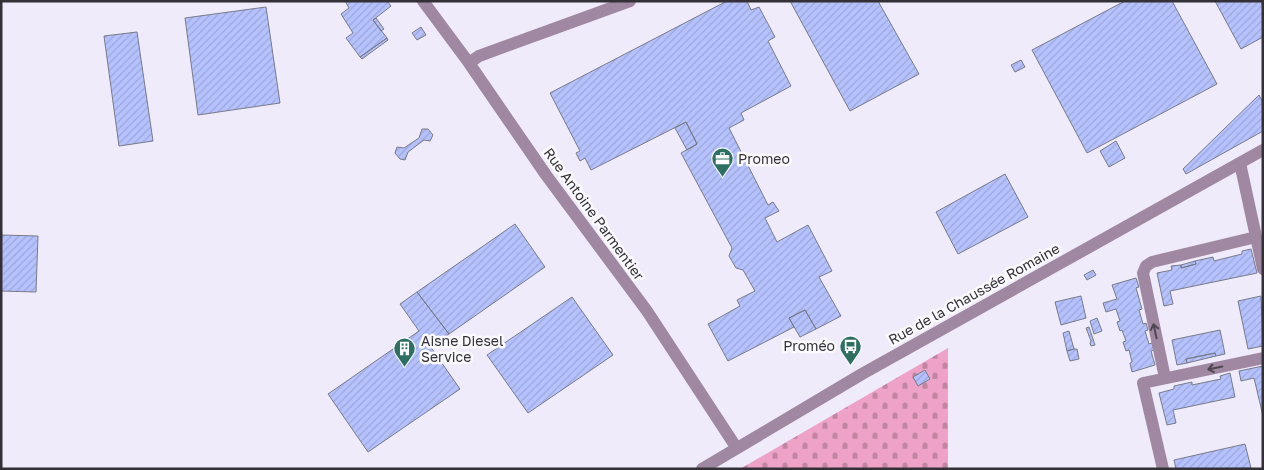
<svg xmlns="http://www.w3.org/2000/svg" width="1264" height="470" font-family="'Golos Text',sans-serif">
  <defs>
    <pattern id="cemetery-stones" width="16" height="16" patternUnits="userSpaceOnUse" patternTransform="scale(1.25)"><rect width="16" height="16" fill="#eea2c7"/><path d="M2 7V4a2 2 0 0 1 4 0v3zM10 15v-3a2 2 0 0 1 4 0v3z" fill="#c185a2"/></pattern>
    <pattern id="building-hatch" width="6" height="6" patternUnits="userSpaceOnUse" patternTransform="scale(1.25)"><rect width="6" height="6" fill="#b6c2fe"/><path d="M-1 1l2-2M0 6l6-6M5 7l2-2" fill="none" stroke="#9da7da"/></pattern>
  </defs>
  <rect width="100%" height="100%" fill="#efebfa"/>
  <path fill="url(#cemetery-stones)" d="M948 348V469H740Z"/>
  <path fill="url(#building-hatch)" stroke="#787b89" d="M345 1H387L391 6 373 20 387 38 360 57 346 38 353 33 341 14 349 8Z
    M727 1H747L751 10 759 7 775 37 768 41 791 86 741 113 744 120 729 128 768 205 773 202 779 211 765 218 777 242 808 225 832 271 819 277 841 316 816 329 805 310 789 318 794 327 728 361 708 324 740 306 737 300 755 291 743 270 736 268 729 256 732 248 681 153 697 144 686 122 591 170 585 158 580 161 576 153 580 151 550 93Z
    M790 1H878L919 74 850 111Z
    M1125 1H1172L1217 84 1087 153 1032 50Z
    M1215 1H1260L1263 6V37L1241 49Z
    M266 7 280 103 198 115 185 18Z
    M376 18 384 29 381 31 373 20Z
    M421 27 426 35 417 40 412 33Z
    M137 32 153 141 119 146 104 36Z
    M387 38 388 40 362 59 360 57Z
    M1021 60 1025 67 1015 72 1011 65Z
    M1259 95 1263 103V131L1186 174 1183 169Z
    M686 122 697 144 687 150 675 128Z
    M422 129H428L433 135 430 141 424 140 408 152 405 160 400 159 395 153 397 147 404 148 419 138Z
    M1116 141 1125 158 1109 167 1100 151Z
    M1005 174 1028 217 958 254 936 212Z
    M515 224 545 267 449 334 417 292Z
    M1 235 38 236 36 292 1 291Z
    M1251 249 1257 273 1170 291 1173 304 1164 306 1157 273 1172 270 1171 266 1181 265V268L1196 264 1195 261 1213 257 1214 261 1242 254V251Z
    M1195 261 1196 264 1181 268V265Z
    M1093 270 1096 275 1087 280 1084 275Z
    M1136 278 1139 287 1136 288 1142 309 1139 310 1143 324 1146 323 1148 330 1145 331 1149 344 1152 343 1154 350 1151 351 1155 365 1132 372 1130 363 1132 362 1129 350 1126 351 1123 342 1126 341 1122 330 1120 331 1117 322 1120 321 1116 309 1106 312 1103 303 1117 299 1112 285Z
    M417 292 449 334 430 346 460 389 368 452 328 394 419 331 400 304Z
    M1081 296 1086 318 1061 325 1055 302Z
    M1261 296 1263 346 1248 349 1238 301Z
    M572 297 613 355 528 413 487 355Z
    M805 310 816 329 800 337 789 318Z
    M1097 318 1102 331 1094 334 1090 321Z
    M1089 327 1095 345 1091 346 1090 343 1091 341 1086 328Z
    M1220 330 1225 354 1216 356 1215 353 1186 359 1187 363 1177 365 1172 340Z
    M1069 331 1074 349 1067 351 1063 333Z
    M1074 349H1077L1079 359 1070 361 1067 351Z
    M1215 353 1216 356 1187 363 1186 359Z
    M1263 366V416L1254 378 1241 381 1239 371Z
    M925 370 930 379 918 386 913 377Z
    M1230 373 1235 397 1173 410 1176 423 1167 425 1159 393 1174 389V386L1192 382V385L1221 379 1220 376Z
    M1245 444 1251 468 1176 469 1174 460Z"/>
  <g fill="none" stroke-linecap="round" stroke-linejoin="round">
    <path stroke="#a088a2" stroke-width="12" d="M423 1 469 63 546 175 647 311 736 447
      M469 63 479 56 630 1
      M1240 163 1263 269
      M1165 378 1143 273 1146 266 1152 262 1256 237
      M702 469 862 374 1263 150
      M1163 469 1143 383 1263 358"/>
  </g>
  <defs><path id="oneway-shaft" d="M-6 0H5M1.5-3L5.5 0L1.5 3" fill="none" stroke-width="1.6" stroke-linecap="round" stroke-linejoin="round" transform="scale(1.25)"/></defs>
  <g stroke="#4e4752">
    <use href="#oneway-shaft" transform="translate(1155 331) rotate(-102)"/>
    <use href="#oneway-shaft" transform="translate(1215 368) rotate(168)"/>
  </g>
  <defs>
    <symbol id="office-pin" viewBox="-11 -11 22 30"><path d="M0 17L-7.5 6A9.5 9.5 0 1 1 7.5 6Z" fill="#2d7062" stroke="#fbfafd"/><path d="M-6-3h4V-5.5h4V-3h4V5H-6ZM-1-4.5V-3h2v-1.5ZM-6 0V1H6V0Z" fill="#fff"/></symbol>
    <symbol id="bus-pin" viewBox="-11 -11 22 30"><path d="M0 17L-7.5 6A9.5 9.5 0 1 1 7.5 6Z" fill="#2d7062" stroke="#fbfafd"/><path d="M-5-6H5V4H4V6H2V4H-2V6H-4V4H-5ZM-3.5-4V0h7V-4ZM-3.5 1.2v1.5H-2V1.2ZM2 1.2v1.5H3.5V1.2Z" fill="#fff"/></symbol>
    <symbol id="building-pin" viewBox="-11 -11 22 30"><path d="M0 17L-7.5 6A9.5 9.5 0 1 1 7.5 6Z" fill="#2d7062" stroke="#fbfafd"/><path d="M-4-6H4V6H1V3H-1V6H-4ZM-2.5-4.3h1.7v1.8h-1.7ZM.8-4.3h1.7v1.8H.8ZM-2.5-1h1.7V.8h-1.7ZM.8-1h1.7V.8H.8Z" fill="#fff"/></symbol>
  </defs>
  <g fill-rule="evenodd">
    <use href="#office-pin" x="710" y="146" width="25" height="34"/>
    <use href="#bus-pin" x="838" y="334" width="25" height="34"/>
    <use href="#building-pin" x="392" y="336" width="25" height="34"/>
  </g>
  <g text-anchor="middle" stroke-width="5" stroke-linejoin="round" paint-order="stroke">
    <g font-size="14" fill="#333137" stroke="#fbfafd" text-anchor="start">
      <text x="738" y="164">Promeo</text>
      <text x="421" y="346">Aisne Diesel<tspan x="421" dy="16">Service</tspan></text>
      <text x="835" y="351" text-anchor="end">Proméo</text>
    </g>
    <g font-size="14" fill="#333137" stroke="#fbfafd">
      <text transform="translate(594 214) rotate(54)" y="5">Rue Antoine Parmentier</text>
      <text transform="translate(974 294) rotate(-29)" y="5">Rue de la Chaussée Romaine</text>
    </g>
  </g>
  <rect width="1264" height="470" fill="none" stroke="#333137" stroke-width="5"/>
</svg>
